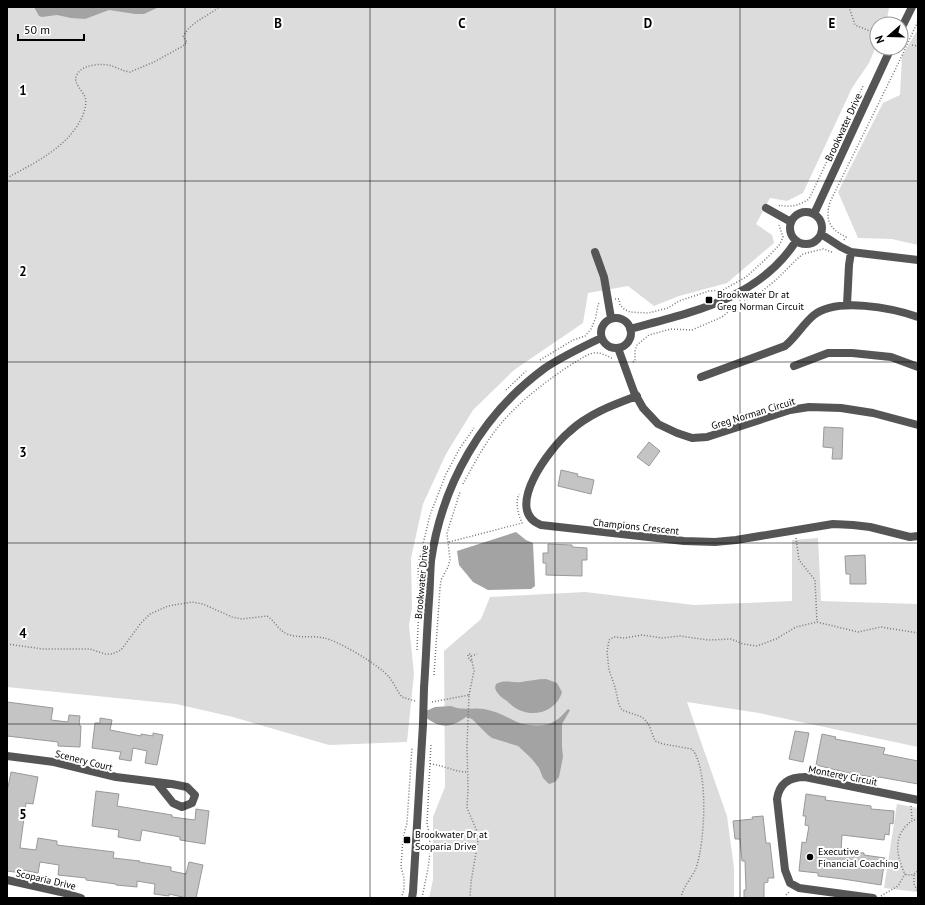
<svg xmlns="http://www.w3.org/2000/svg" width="925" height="905" font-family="'PT Sans',sans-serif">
  <rect width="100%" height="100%" fill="#fff"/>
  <path fill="#dcdcdc" d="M7 7H888L889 8 886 24H877V44L869 63 852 88 803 193 787 201 770 198 756 224 772 235 774 243 727 283 679 296 654 306 628 286 588 293 583 323 514 370 473 410 446 454 423 504 411 558 412 608 409 625 414 674 407 742 329 745 233 717 176 704 7 687Z
    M918 29V245L892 239 858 238 838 192 883 103 900 95 902 56Z
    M818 538 821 601 918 604V747L759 713 687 702 727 816 734 868V898H429L433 880V817L445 787 444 651 481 619 490 597 585 592 694 605 792 601V540Z
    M897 804 918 808V892L884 888Z"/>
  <path fill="#a3a3a3" d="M34 7H159L144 14H135L109 10 85 19 71 18 57 15 42 17 39 16Z
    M516 532 526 540 533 543 535 586 531 589 488 590 473 582 459 565 457 551Z
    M546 679 557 683 562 692C557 710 536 718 519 710 515 708 511 705 507 701 502 698 497 694 495 688L496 684C505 679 512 683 521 682 529 681 537 679 546 679Z
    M451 706C462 711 473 707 484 709 495 711 503 715 513 720 523 726 545 728 555 721 560 718 564 713 568 709L570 710 569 712 562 724V747L563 757 559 777 555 782 549 784 543 778 539 768 531 758 518 746 492 738 488 735 472 719 466 717C450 729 440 728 425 717L426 711 435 707Z"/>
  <path fill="#c4c4c4" stroke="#999" d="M824 427 843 428 842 459H832L833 448 823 447Z
    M649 442 660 451 649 466 637 457Z
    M561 470 578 474 577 476 594 480 591 494 558 486Z
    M548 544 572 545V547L587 548V560H582V576L546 575V563H543V553H548Z
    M865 555 866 584H850V574H846L845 556Z
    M7 702 53 708 51 720 68 722 69 715 80 716 79 725 81 726 80 747 58 746V742L7 736Z
    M100 718 112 720 110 730 141 736V734L153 736V733L163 735 157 765 145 763 147 751 133 748 131 761 119 759 121 752 92 748 95 723H100Z
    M795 731 809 733 803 762 789 759Z
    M822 734 836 737 835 739 885 748 883 754 918 761V784L879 777 878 778 853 774 816 765Z
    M11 772 38 777 33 804 26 803 20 848 36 850 38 838 57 841V845L114 852 113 858 140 861 139 862 171 867V871L186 874 189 862 203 865 196 898H187L169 894V896L154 894 155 884 137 881V887L116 885V884L86 880V878L58 875 59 865 40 862 38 873 22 870V873L7 871V792Z
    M96 791 119 794 117 806 172 815V817L195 820 196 809 209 811 205 844 180 840V837L142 830 140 841 118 837 119 830 92 826Z
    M806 794 826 797 825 800 871 806V809L894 811 893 824 890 823 889 835 885 834 884 840 842 835 841 851 864 853V855L885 858 881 885 843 879 818 876V873L799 871 802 842 806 843 809 826 805 825 806 816H803Z
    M763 816 766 843H770L774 878H768V882L764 883V898H744V890H746L745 861H742L740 839H735L733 821 753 819 752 817Z"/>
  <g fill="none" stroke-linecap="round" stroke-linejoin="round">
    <path stroke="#777" stroke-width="1.5" stroke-dasharray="1 2" stroke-linecap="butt" d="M848 7 850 10 855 25 877 34
      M912 45 918 46
      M7 178C36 162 69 147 83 115 85 109 87 103 85 97 82 89 71 82 78 73 84 64 103 63 112 66 118 68 123 71 130 72L154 62 183 46 187 42 183 37C190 22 207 17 219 7
      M779 206 780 205C790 208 800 205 809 199L863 86
      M844 240 846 237C829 229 825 219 830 202L898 64 918 21
      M615 299H619L620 305 624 309 630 312 648 313 668 308 679 301 709 291 723 290 746 277 768 257 780 244 783 237 779 225
      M540 360 573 340 585 336 591 329 596 317 598 304 600 303
      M633 362 635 361V351L637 345 649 335 671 329 692 330 722 317 734 307 761 292 777 279 797 259 803 254 823 249 832 252
      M506 390 526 371
      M463 484C475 462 487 439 504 420 523 399 545 382 569 366 577 361 584 356 593 353 600 352 608 356 613 359
      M796 538 799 560 815 580 817 622
      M449 542 522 523C518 514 515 503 519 494
      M7 644 43 649H90L105 654H112L121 650 141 623 150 614 168 606 192 602 203 604 232 617 242 619 267 616C275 621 278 630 287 634 300 639 311 635 324 638 339 641 379 665 389 677 394 683 397 691 402 697L415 701
      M417 650 419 602 418 565 430 515 446 474 460 448 474 428
      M471 656 477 654
      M434 675 440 588 441 580 448 567 450 560 447 533 460 492
      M469 695 474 671 471 656 470 654H468V657L471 661
      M432 702 469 695 467 746 468 788 467 808 477 831 478 841 471 882 470 898
      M430 764C443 765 455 772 467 772
      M911 806 912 820
      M918 819C913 820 911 821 907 825 893 838 897 858 905 874 911 876 913 875 918 871
      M914 875V884L918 892
      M881 896 898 886 905 874
      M401 898 404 890V878L401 867 403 838 407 823 412 747
      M422 898C427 871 434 852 427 824L431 743
      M681 898C683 886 692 878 696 868 705 843 709 769 692 749L663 744 655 741 649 725 646 721 642 717 622 710 619 705 615 687 609 670 607 652 609 640 614 637 624 638 642 635 662 638 680 636 708 640 731 639 743 644 757 646 776 639 796 627 817 622 858 632 881 627 918 633
      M786 898V895L790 891"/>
    <path stroke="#555" stroke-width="8" d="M901 29 912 7
      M766 208 791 222
      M790 228a16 16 0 1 1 32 0a16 16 0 1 1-32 0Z
      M814 214 891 48
      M821 234 841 247 851 252 918 260
      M595 252 604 277 611 318
      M847 305 849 265 851 252
      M601 333a15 15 0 1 1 30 0a15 15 0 1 1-30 0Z
      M630 329C692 312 759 299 796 241
      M618 348 634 392 643 408 658 424 677 433 692 438 707 437 790 410 809 407 841 408 873 413 918 425
      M794 366 828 353H852L891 357 918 367
      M701 377 785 346C796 337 803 324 814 315 837 297 892 308 918 317
      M637 396C613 405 588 414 569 432 551 447 502 510 541 525L684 541 715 542 736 540 833 524 853 525 870 527 910 537 918 536
      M424 688C426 659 427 629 429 600 430 587 430 574 431 561 442 484 482 414 545 368 563 356 582 347 601 338
      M7 756 54 762 116 777 172 784 187 787 195 795 192 803 182 807 173 803 157 783
      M7 880 61 892 81 898
      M412 898 413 892 423 724
      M873 898 799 888 790 883 785 870 777 799C779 784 789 777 805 777L918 800"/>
    <path stroke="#555" stroke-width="8" d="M423 724 424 688"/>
  </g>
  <path fill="none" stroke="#000" stroke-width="1" stroke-opacity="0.55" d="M185 7V898M370 7V898M555 7V898M740 7V898M7 181H918M7 362H918M7 543H918M7 724H918"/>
  <g fill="#000" stroke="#fff" stroke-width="1.5">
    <rect x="705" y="296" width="8" height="8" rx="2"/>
    <rect x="403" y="836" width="8" height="8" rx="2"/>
    <circle cx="810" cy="857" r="4"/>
  </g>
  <g text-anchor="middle" stroke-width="4" stroke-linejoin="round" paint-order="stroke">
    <g font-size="10" fill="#000" stroke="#fff">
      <text transform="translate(843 127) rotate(-65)" y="4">Brookwater Drive</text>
      <text transform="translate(753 413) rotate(-17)" y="4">Greg Norman Circuit</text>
      <text transform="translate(636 526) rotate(6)" y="4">Champions Crescent</text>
      <text transform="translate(421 582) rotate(-85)" y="4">Brookwater Drive</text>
      <text transform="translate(84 760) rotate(14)" y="4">Scenery Court</text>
      <text transform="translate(843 775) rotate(11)" y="4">Monterey Circuit</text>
      <text transform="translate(46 879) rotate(13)" y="4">Scoparia Drive</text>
    </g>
    <g font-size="10" fill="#000" stroke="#fff" text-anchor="start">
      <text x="717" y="298">Brookwater Dr at<tspan x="717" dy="12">Greg Norman Circuit</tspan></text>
      <text x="415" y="838">Brookwater Dr at<tspan x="415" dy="12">Scoparia Drive</tspan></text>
      <text x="818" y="855">Executive<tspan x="818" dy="12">Financial Coaching</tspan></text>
    </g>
  </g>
  <g font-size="13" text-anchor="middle" font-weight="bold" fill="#000" stroke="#fff" stroke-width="4" stroke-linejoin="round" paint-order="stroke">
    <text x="278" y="28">B</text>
    <text x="462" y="28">C</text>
    <text x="648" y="28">D</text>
    <text x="832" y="28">E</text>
    <text x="23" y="95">1</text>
    <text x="23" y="276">2</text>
    <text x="23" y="457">3</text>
    <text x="23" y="638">4</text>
    <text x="23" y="819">5</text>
  </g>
  <rect width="925" height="905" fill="none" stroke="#000000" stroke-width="16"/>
  <g transform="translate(889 36) rotate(250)"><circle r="19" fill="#ffffff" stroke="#999999"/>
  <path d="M0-3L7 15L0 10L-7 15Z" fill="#000000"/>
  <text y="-6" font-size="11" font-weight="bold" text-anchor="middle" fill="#000000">N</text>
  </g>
  <path d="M18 34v6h66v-6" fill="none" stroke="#000000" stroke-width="2"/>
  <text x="24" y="34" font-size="12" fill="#000000" stroke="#ffffff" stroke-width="3" paint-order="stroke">50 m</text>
</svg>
